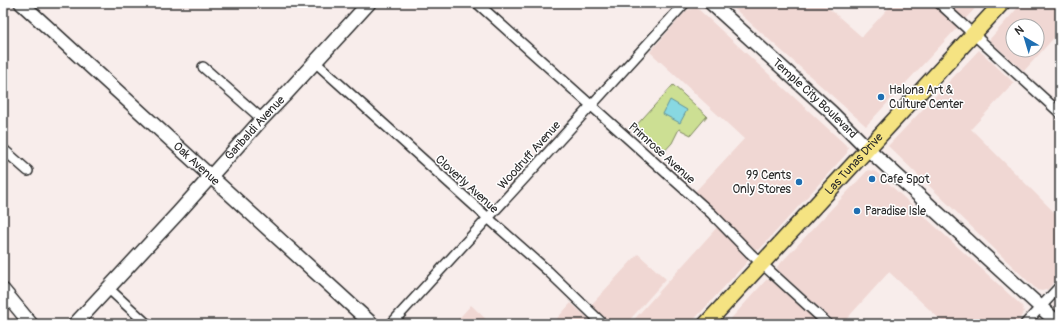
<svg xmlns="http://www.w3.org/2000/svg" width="1063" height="327" font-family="Pangolin,sans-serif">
  <rect width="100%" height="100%" fill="#f8edeb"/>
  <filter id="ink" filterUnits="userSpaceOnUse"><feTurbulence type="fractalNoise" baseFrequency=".025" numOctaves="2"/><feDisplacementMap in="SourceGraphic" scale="8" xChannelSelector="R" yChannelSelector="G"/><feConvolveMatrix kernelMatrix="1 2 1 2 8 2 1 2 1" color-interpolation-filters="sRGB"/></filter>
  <g filter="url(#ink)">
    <path fill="#f0d7d3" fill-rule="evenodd" d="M728 3H823L862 37 893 3H980L866 126Z
      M1022 3H1060V31L1024 71 989 40ZM1013 26H1037V50H1013Z
      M697 8 848 147 847 153 759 250 755 249 692 195 744 139 650 52 687 10Z
      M979 50 1014 83 971 129 1060 218V275L1048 289 1042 291 1037 290 888 146Z
      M868 170 876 172 1022 306 1024 312 1016 324H945L889 272 842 324H837L778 270 777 267Z
      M720 224 748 259V261L690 324H630Z
      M638 254 666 279 626 324H610L591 305Z
      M767 279H770L819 323 726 324Z
      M571 303 594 324H552Z
      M471 305 491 324H454Z"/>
    <path fill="#ccdf93" stroke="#7c855f" d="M673 85 707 116 691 135 679 129 672 143 661 155 633 129Z"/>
    <path fill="#88d8e2" stroke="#639399" d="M670 100 687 110 680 123 663 114Z"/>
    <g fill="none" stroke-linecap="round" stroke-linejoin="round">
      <defs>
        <path id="street" d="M477 3 712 214 750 253 828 324
          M939 3 1060 113
          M315 62 488 218 548 271 603 324
          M203 67 262 119
          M3 149 28 171
          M108 288 147 324
          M391 324 685 3
          M1025 324 1060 286"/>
        <g id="secondary">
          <path id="s1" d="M21 3 372 324"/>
          <path id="s2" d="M711 3 831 112 868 149 1059 324"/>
          <path d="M3 290 31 324"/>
          <path id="s3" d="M75 324 178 213 262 119 284 96 369 3"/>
        </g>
        <g id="primary">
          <path id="s4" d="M706 324 1002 3"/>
        </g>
      </defs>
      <use href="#street" stroke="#2b2b2b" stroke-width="12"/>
      <use href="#secondary" stroke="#2b2b2b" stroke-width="16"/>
      <use href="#primary" stroke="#2b2b2b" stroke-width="18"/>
      <use href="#street" stroke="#fff" stroke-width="9"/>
      <use href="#secondary" stroke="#fff" stroke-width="13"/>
      <use href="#primary" stroke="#f5e382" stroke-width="15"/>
    </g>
  </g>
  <g fill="#1f6fb2" stroke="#fff" stroke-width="1.5">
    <circle cx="881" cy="97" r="4"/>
    <circle cx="872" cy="179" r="4"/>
    <circle cx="799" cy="182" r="4"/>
    <circle cx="857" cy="211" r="4"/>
  </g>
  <g text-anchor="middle" stroke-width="3" stroke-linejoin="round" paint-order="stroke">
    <g font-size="12" fill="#2b2b2b" stroke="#fff" text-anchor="start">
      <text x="889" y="94">Halona Art &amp;<tspan x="889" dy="14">Culture Center</tspan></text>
      <text x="791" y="179" text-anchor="end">99 Cents<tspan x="791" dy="14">Only Stores</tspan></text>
      <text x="880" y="183">Cafe Spot</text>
      <text x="865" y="215">Paradise Isle</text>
    </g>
    <g font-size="12" fill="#2b2b2b" stroke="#fff">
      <text dy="4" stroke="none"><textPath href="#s2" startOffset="141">Temple City Boulevard</textPath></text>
      <text dy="4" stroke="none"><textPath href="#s3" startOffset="266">Garibaldi Avenue</textPath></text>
      <text transform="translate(662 153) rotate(42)" y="4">Primrose Avenue</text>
      <text transform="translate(529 155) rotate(-48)" y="4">Woodruff Avenue</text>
      <text dy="4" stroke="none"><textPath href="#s1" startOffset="238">Oak Avenue</textPath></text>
      <text dy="4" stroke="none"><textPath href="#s4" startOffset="218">Las Tunas Drive</textPath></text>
      <text transform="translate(467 184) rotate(42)" y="4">Cloverly Avenue</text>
    </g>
  </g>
  <rect width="1063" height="327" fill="none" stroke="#fff" stroke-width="16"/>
  <rect x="8" y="8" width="1047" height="311" fill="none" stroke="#2b2b2b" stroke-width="1.5" filter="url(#ink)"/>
  <g transform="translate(1025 38) rotate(322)"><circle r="19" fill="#ffffff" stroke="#aaaaaa"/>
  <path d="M0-3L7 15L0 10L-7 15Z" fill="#1f6fb2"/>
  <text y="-6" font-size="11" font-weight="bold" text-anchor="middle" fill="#2b2b2b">N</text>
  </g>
</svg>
